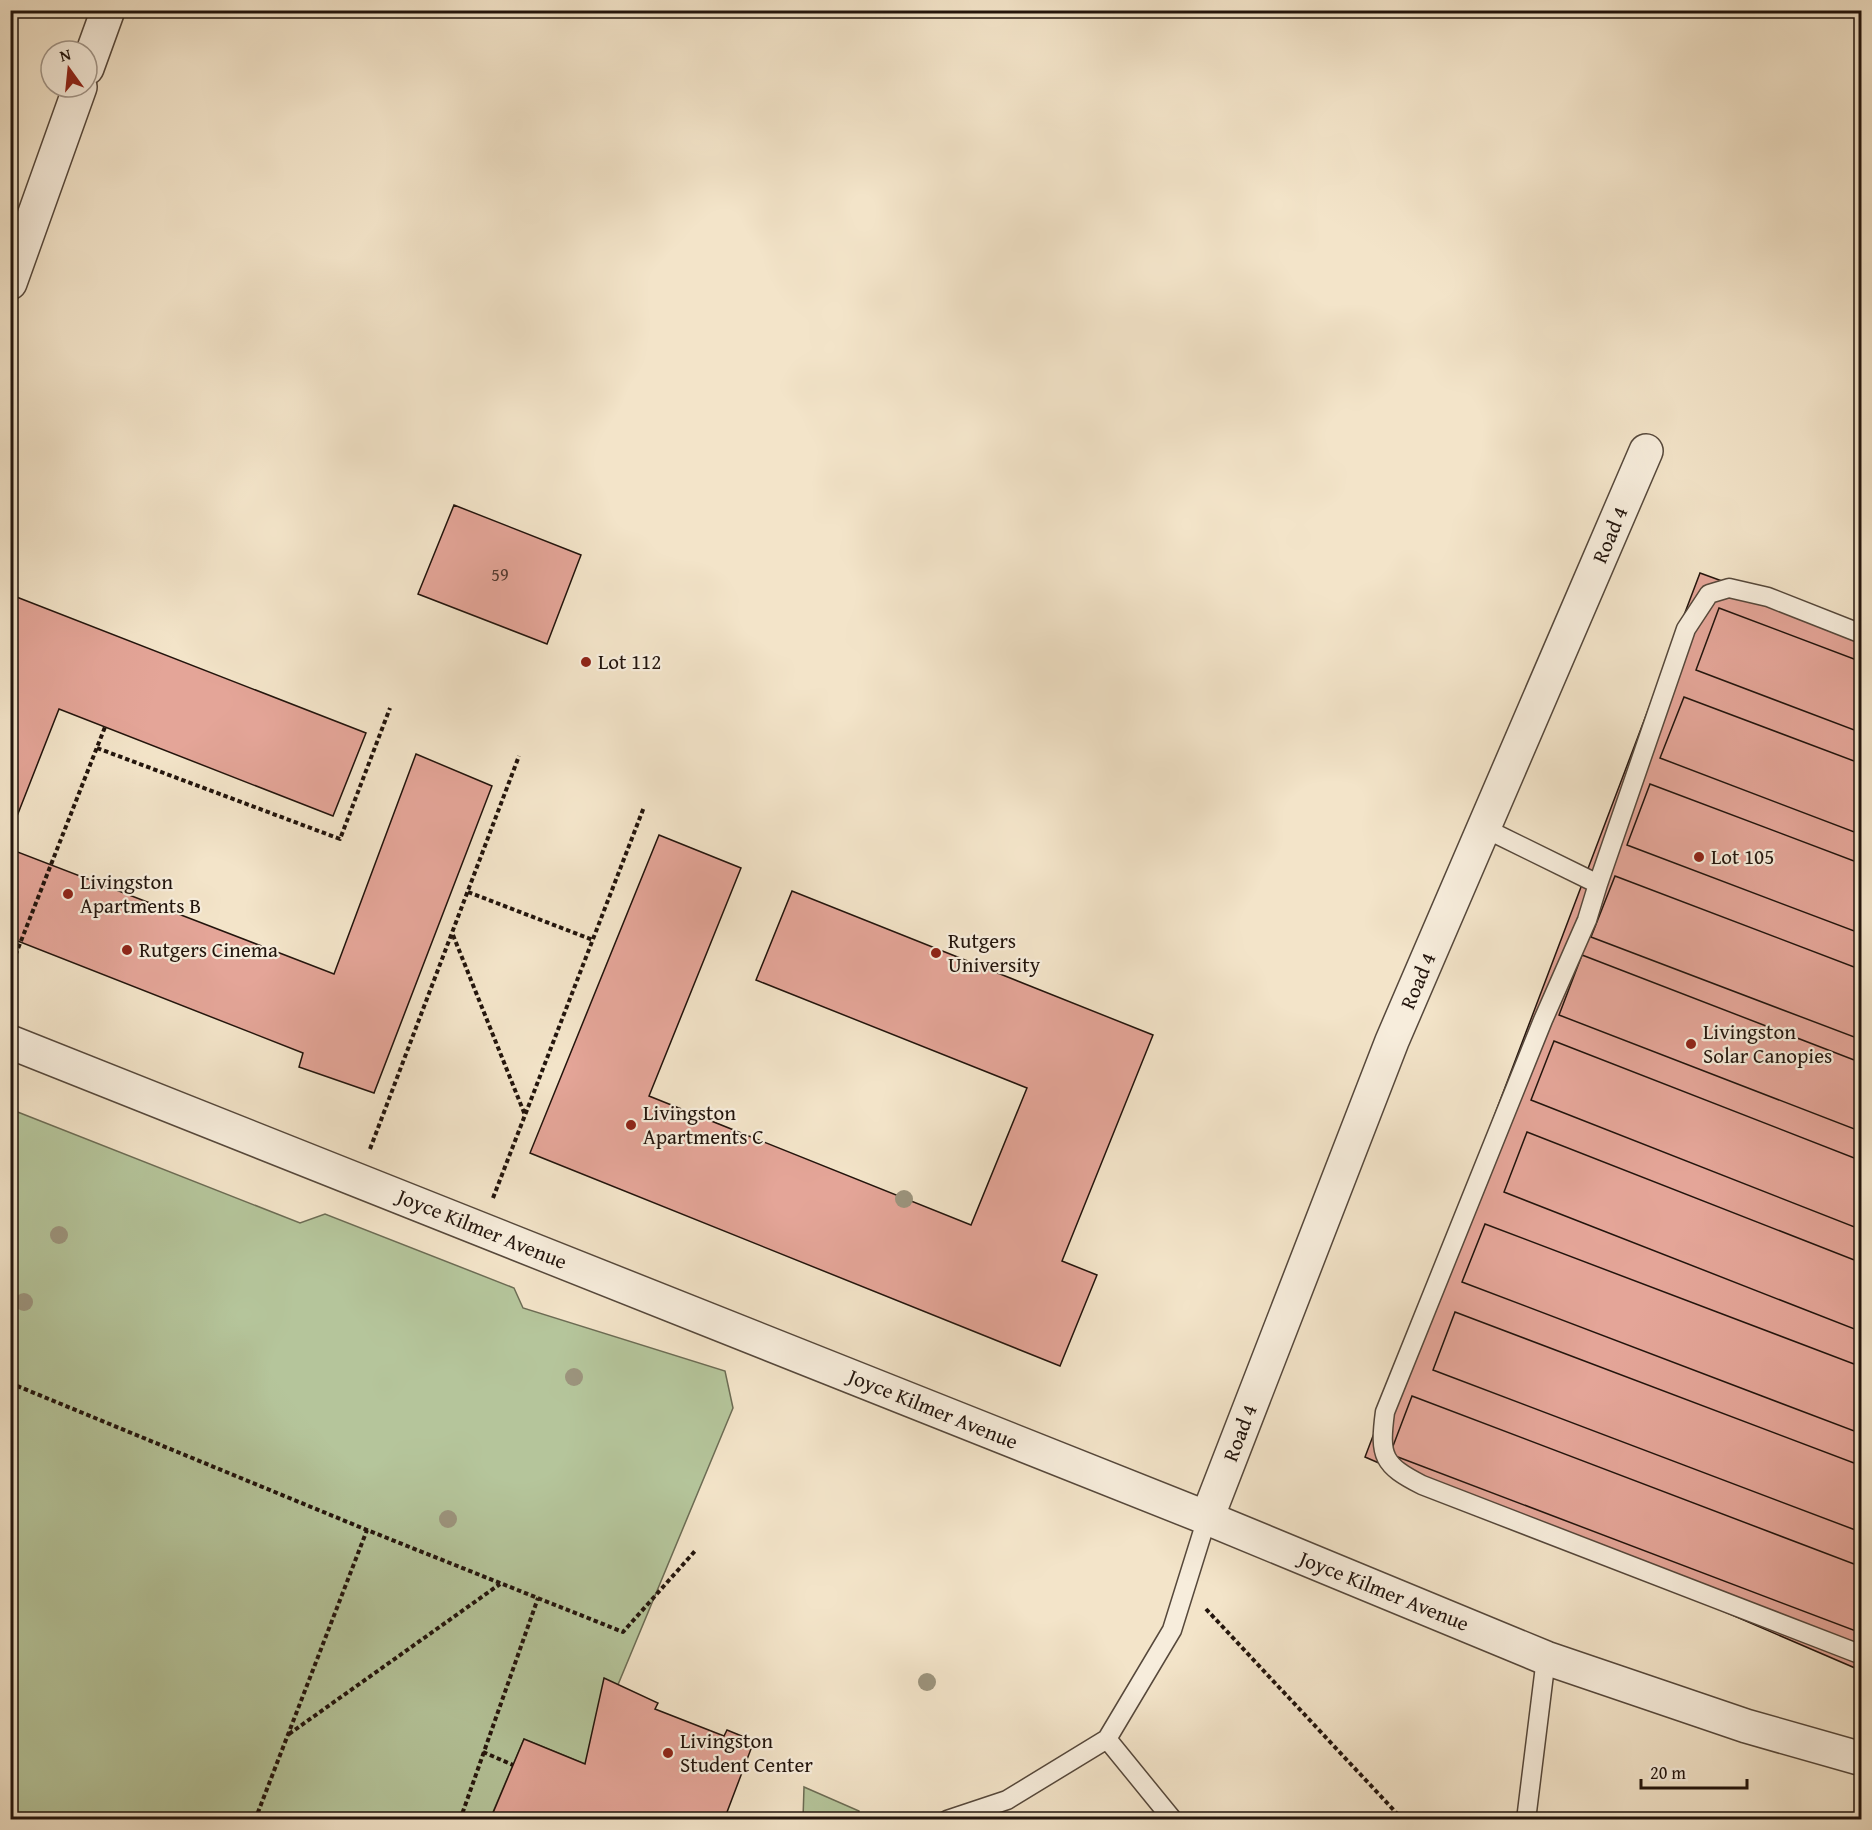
<svg xmlns="http://www.w3.org/2000/svg" width="1872" height="1830" font-family="'Gentium Book Plus',serif">
  <rect width="100%" height="100%" fill="#f3e4c9"/>
  <filter id="stains"><feTurbulence type="fractalNoise" baseFrequency=".00333" numOctaves="4"/><feColorMatrix values="0 0 0 0 .2 0 0 0 0 .09 0 0 0 0 .02 0 0 0 .5 -.17"/></filter>
  <radialGradient id="worn" r=".72"><stop offset=".6" stop-color="#630" stop-opacity="0"/><stop offset="1" stop-color="#630" stop-opacity=".3"/></radialGradient>
  <path fill="#b5c59b" stroke="#6c6c54" stroke-width="1.5" d="M10 1109 300 1223 325 1214 514 1288 523 1308 725 1371 733 1408 585 1764 524 1739 490 1819H11Z
    M804 1787 859 1811V1819H803Z"/>
  <path fill="#e4a598" stroke="#22140c" stroke-width="1.5" d="M454 505 581 555 547 644 418 594Z
    M1700 573 1862 632V1671L1365 1457Z
    M14 596 366 733 333 816 59 709 10 834V605Z
    M1719 608 1862 662V733L1696 670Z
    M1684 697 1862 764V835L1660 758Z
    M416 754 492 786 374 1093 299 1067 303 1053 10 938V849L334 974Z
    M1650 784 1862 864V934L1627 845Z
    M659 835 741 868 649 1096 971 1225 1027 1088 756 980 792 891 1153 1035 1062 1261 1097 1275 1060 1366 530 1153Z
    M1615 876 1862 970V1040L1591 937Z
    M1582 955 1862 1063V1132L1559 1015Z
    M1554 1041 1862 1161V1230L1531 1100Z
    M1527 1132 1862 1263V1332L1504 1192Z
    M1485 1224 1862 1367V1434L1462 1282Z
    M1455 1312 1862 1466V1521L1858 1531 1433 1370Z
    M1412 1396 1862 1567 1861 1633 1390 1454Z
    M604 1678 658 1703 655 1709 724 1736 727 1730 754 1741 724 1820H490L524 1739 585 1764Z"/>
  <g fill="none" stroke-linecap="round" stroke-linejoin="round">
    <defs>
      <path id="lane" d="M1484 828 1598 884 1587 920 1543 1020 1385 1412C1379 1457 1383 1465 1422 1485L1862 1655
        M1598 884 1686 629 1709 594 1729 588 1768 597 1862 634
        M1107 1739 1173 1820
        M947 1820 1007 1800 1107 1739 1172 1630 1207 1518
        M1526 1820 1546 1658"/>
      <path id="street" d="M87 68 108 10
        M10 283 80 87
        M10 1042 1207 1518 1546 1658 1746 1726 1862 1759
        M1207 1518 1392 1041 1646 451"/>
    </defs>
    <use href="#lane" stroke="#56483b" stroke-width="21"/>
    <use href="#street" stroke="#56483b" stroke-width="36"/>
    <path stroke="#22140c" stroke-width="4" stroke-dasharray="4.5 3" stroke-linecap="butt" d="M97 748 340 839 390 708
      M468 892 593 940
      M453 935 525 1115
      M10 969 105 727
      M10 1096 16 1081
      M370 1149 519 756
      M493 1198 644 807
      M10 1383 367 1530 623 1632 695 1551
      M1206 1609 1403 1820
      M289 1734 500 1584
      M483 1752 513 1765
      M255 1820 367 1530
      M460 1820 538 1598"/>
    <use href="#lane" stroke="#f7eddc" stroke-width="18"/>
    <use href="#street" stroke="#f7eddc" stroke-width="33"/>
  </g>
  <g fill="#9c947d">
    <circle cx="904" cy="1199" r="9"/>
    <circle cx="59" cy="1235" r="9"/>
    <circle cx="24" cy="1302" r="9"/>
    <circle cx="574" cy="1377" r="9"/>
    <circle cx="448" cy="1519" r="9"/>
    <circle cx="927" cy="1682" r="9"/>
  </g>
  <g fill="#8f2418" stroke="#f7eddc" stroke-width="2">
    <circle cx="586" cy="662" r="6"/>
    <circle cx="1699" cy="857" r="6"/>
    <circle cx="68" cy="894" r="6"/>
    <circle cx="127" cy="950" r="6"/>
    <circle cx="936" cy="953" r="6"/>
    <circle cx="1691" cy="1044" r="6"/>
    <circle cx="631" cy="1125" r="6"/>
    <circle cx="668" cy="1753" r="6"/>
  </g>
  <g text-anchor="middle" stroke-width="4.5" stroke-linejoin="round" paint-order="stroke">
    <g font-size="18" fill="#52382f">
      <text x="500" y="581">59</text>
    </g>
    <g font-size="21" fill="#22140c" stroke="#f7eddc">
      <text transform="translate(1610 535) rotate(-67)" y="7">Road 4</text>
      <text transform="translate(1418 981) rotate(-67)" y="7">Road 4</text>
      <text transform="translate(482 1229) rotate(22)" y="7">Joyce Kilmer Avenue</text>
      <text transform="translate(933 1409) rotate(22)" y="7">Joyce Kilmer Avenue</text>
      <text transform="translate(1240 1433) rotate(-69)" y="7">Road 4</text>
      <text transform="translate(1384 1591) rotate(22)" y="7">Joyce Kilmer Avenue</text>
    </g>
    <g font-size="21" fill="#22140c" stroke="#f7eddc" text-anchor="start">
      <text x="598" y="669">Lot 112</text>
      <text x="1711" y="864">Lot 105</text>
      <text x="80" y="889">Livingston<tspan x="80" dy="24">Apartments B</tspan></text>
      <text x="948" y="948">Rutgers<tspan x="948" dy="24">University</tspan></text>
      <text x="139" y="957">Rutgers Cinema</text>
      <text x="1703" y="1039">Livingston<tspan x="1703" dy="24">Solar Canopies</tspan></text>
      <text x="643" y="1120">Livingston<tspan x="643" dy="24">Apartments C</tspan></text>
      <text x="680" y="1748">Livingston<tspan x="680" dy="24">Student Center</tspan></text>
    </g>
  </g>
  <rect width="1872" height="1830" fill="none" stroke="#f3e4c9" stroke-width="36"/>
  <rect x="12" y="12" width="1848" height="1806" fill="none" stroke="#22140c" stroke-width="3"/>
  <rect x="18" y="18" width="1836" height="1794" fill="none" stroke="#22140c" stroke-width="1.5"/>
  <g transform="translate(69 69) rotate(345)"><circle r="28" fill="#f7eddc" stroke="#a29689" stroke-width="1.5"/>
  <path d="M0-4.5L10 22L0 15L-10 22Z" fill="#8f2418"/>
  <text y="-9" font-size="16" font-weight="bold" text-anchor="middle" fill="#22140c">N</text>
  </g>
  <path d="M1641 1779v9h106v-9" fill="none" stroke="#22140c" stroke-width="3"/>
  <text x="1650" y="1779" font-size="18" fill="#22140c" stroke="#f7eddc" stroke-width="4.5" paint-order="stroke">20 m</text>
  <rect width="100%" height="100%" filter="url(#stains)"/>
  <rect width="100%" height="100%" fill="url(#worn)"/>
</svg>
